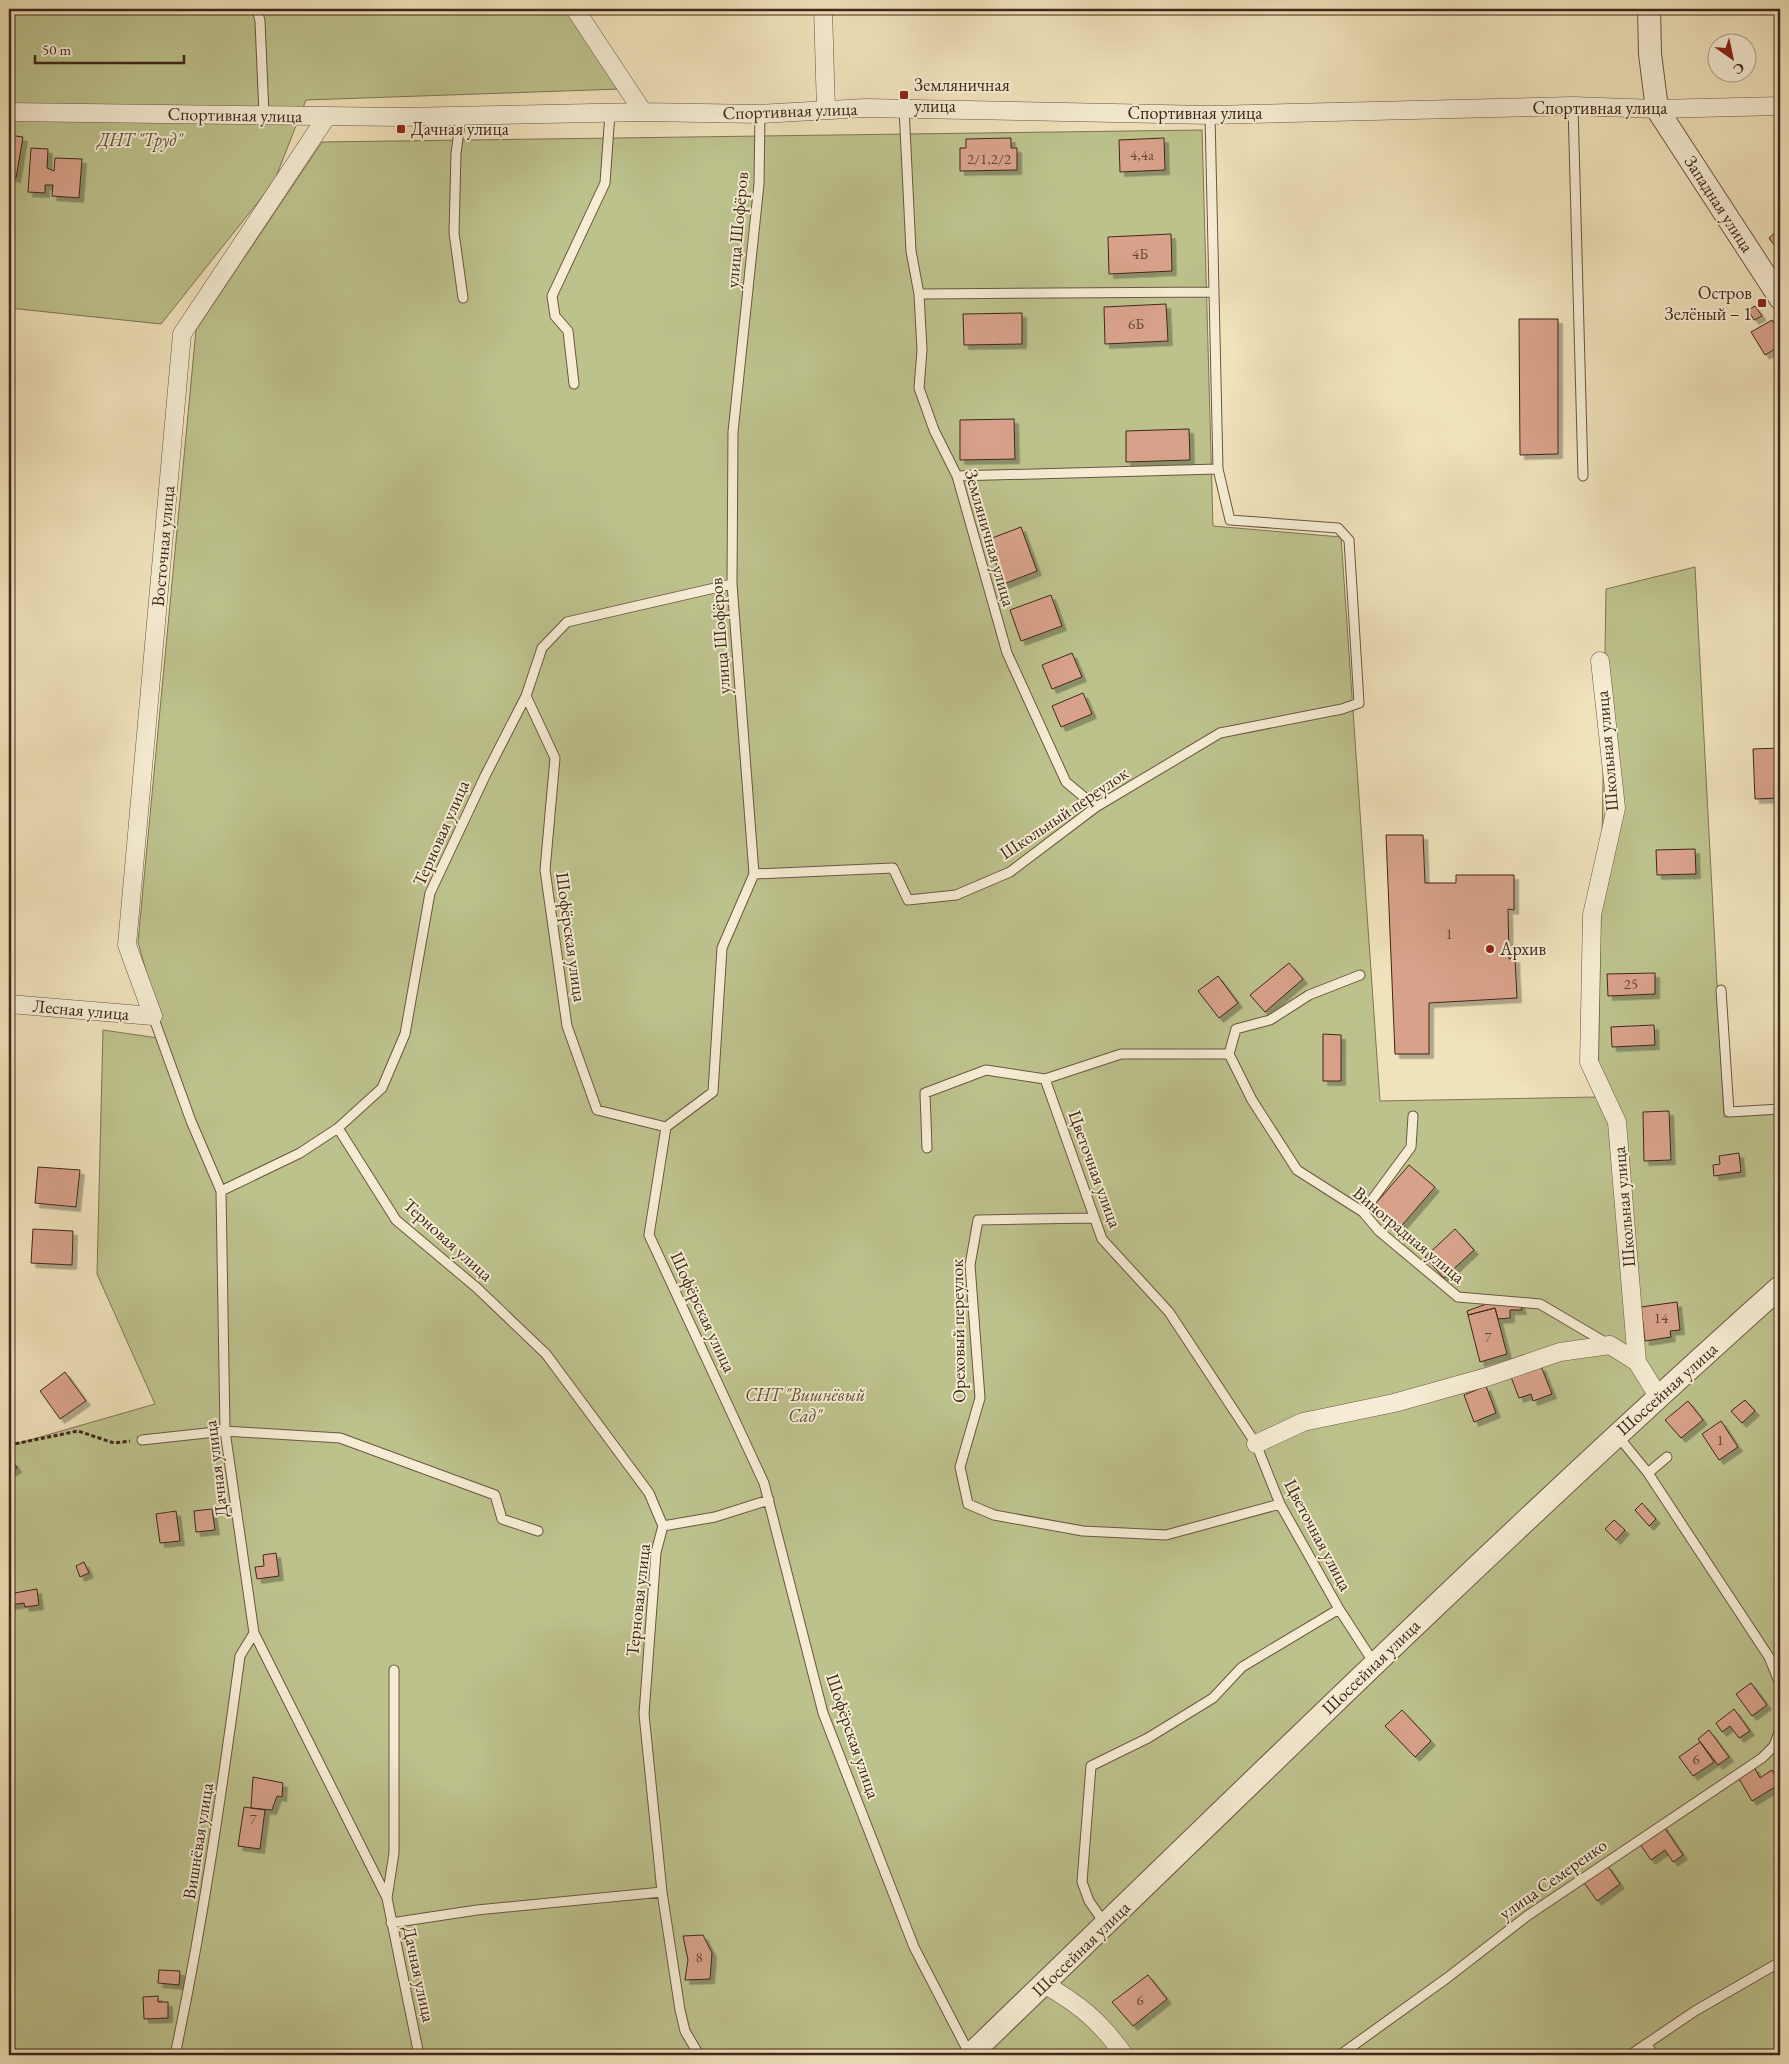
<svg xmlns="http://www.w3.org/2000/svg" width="1789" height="2064" font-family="'EB Garamond',serif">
  <defs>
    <filter id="shadow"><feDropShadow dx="4.5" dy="4.5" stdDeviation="0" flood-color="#0004"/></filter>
  </defs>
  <rect width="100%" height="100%" fill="#f0e2bb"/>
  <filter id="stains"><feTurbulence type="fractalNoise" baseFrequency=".004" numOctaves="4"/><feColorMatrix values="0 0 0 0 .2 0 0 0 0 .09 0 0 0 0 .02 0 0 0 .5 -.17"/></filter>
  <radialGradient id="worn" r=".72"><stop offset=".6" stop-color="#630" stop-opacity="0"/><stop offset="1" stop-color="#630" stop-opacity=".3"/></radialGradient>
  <path fill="#bdc28d" stroke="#7e7454" d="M9 9H568L620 89 306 100 274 182 161 324 9 308Z
    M1202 130 1213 526 1341 537 1380 1101 1598 1097 1606 589 1695 567 1724 1117 1780 1114V2055H9V1446L155 1404 97 1274 103 1030 165 1039 138 942 196 330 322 142Z"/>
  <path fill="#d8a28a" stroke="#3f271a" filter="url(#shadow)" d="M9 135 23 137 16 178 9 176Z
    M1011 138V148H1017V170L960 171V148H966V139Z
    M1164 138 1165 170 1120 172 1119 140Z
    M31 148 48 149 47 168 54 171 55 158 82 159 79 198 52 196 53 185H45V193L28 192Z
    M1776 232 1780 237V248L1778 250 1769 238Z
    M1171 234 1172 271 1109 274 1108 237Z
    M1166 304 1168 341 1105 344 1104 307Z
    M1755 306 1762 316 1754 320 1748 310Z
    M1022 313V344L964 345 963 314Z
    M1519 319H1558V454L1520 455Z
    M1772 320 1780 333V346L1765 355 1751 332Z
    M1014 419 1015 459 960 460V420Z
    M1189 429 1190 460 1126 462V431Z
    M1021 527 1037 571 1004 584 987 540Z
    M1051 595 1062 626 1021 641 1010 610Z
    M1072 653 1082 677 1052 689 1042 665Z
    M1083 693 1092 714 1061 727 1052 706Z
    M1780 748V798L1755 799 1753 749Z
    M1386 835H1423L1425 883H1456V875H1514V910L1508 909 1509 959 1515 958 1517 998 1429 1003V1054H1395Z
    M1695 849 1696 874 1657 875 1656 850Z
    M1289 963 1303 979 1265 1012 1250 995Z
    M1655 973V994L1608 996 1607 974Z
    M1218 976 1238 1003 1219 1018 1198 991Z
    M1654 1025 1655 1045 1612 1047 1611 1027Z
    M1323 1034 1341 1035V1081H1323Z
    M1669 1111 1671 1160 1644 1161 1643 1112Z
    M1739 1153 1741 1172 1714 1176 1713 1165 1720 1164 1719 1156Z
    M1409 1165 1435 1187 1397 1231 1371 1209Z
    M38 1167 80 1170 76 1207 35 1203Z
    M33 1229 73 1231 72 1265 31 1263Z
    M1455 1229 1474 1250 1444 1278 1425 1257Z
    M1495 1301 1520 1303 1522 1310H1510V1318L1498 1319 1495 1308 1468 1315 1467 1311Z
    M1677 1302 1680 1330 1670 1331 1671 1337 1645 1341 1641 1307Z
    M1495 1308 1507 1354 1480 1362 1468 1315Z
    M1541 1366 1552 1394 1533 1401 1531 1394 1519 1398 1511 1377Z
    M65 1372 86 1401 60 1419 40 1391Z
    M1486 1386 1496 1413 1474 1422 1464 1395Z
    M1745 1400 1755 1411 1742 1423 1731 1411Z
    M1688 1401 1703 1420 1681 1438 1665 1420Z
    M1721 1421 1738 1447 1719 1460 1702 1434Z
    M13 1461 17 1468 9 1473V1463Z
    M1642 1503 1656 1519 1649 1526 1635 1510Z
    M212 1509 215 1530 196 1532 194 1511Z
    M176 1511 180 1541 160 1543 156 1514Z
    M1614 1520 1625 1530 1616 1540 1605 1529Z
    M276 1553 279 1576 257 1579 255 1567 264 1566 263 1555Z
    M84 1562 89 1573 80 1577 76 1566Z
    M37 1589 39 1605 25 1607 24 1603 10 1605 9 1594Z
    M1751 1683 1767 1705 1752 1716 1736 1694Z
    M1734 1709 1750 1731 1739 1738 1730 1726 1722 1732 1716 1723Z
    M1402 1710 1431 1741 1415 1757 1385 1726Z
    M1709 1730 1729 1757 1718 1765 1698 1739Z
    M1700 1742 1714 1762 1693 1776 1679 1757Z
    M1754 1767 1760 1778 1772 1770 1780 1784 1752 1801 1738 1777Z
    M253 1777 283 1783 282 1797 277 1796 272 1810 251 1808Z
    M244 1807 265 1810 260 1849 238 1846Z
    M1662 1824 1683 1855 1673 1862 1665 1850 1651 1860 1640 1844Z
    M1607 1865 1620 1884 1597 1901 1583 1881Z
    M703 1935 712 1953 710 1979 685 1980 688 1960 683 1936Z
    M159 1970 180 1971 179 1985 158 1983Z
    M1148 1975 1167 1999 1133 2026 1112 2002Z
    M158 1996V2002H168V2018L144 2019 143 1997Z"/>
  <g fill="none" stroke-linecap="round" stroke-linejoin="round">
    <defs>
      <path id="service" d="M257 9 260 21 264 115
        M1573 106 1583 476
        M904 108 911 251 919 294 922 350 919 388 934 430 957 476 1007 653 1066 782 1096 807
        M461 116 456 153 454 233 463 298
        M919 294 1214 292
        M574 384 568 331 555 316 552 296 605 183 610 113
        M957 476 1218 469
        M526 696 555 758 545 870 567 1026 597 1110 666 1127 649 1235 764 1483 823 1713 914 1947 970 2055
        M754 874 893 868 908 900 956 895 1010 872 1096 807 1220 733 1342 709 1359 703 1349 540 1338 528 1230 520 1218 469 1210 115
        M1721 990 1729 1112 1780 1109
        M153 1016 191 1121 221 1191 225 1431 254 1633 387 1898 419 2055
        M1229 1054 1236 1029 1270 1020 1309 995 1360 975
        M1045 1079 1102 1239 1169 1312 1256 1444 1280 1504 1339 1609 1242 1667 1213 1698 1148 1738 1091 1766 1082 1882 1089 1901 1105 1924
        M666 1127 713 1092 722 948 754 874 732 584 733 432 759 184 760 114
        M927 1148 925 1093 986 1070 1045 1079 1121 1054H1229L1252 1100 1297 1170 1363 1212 1379 1231 1458 1297 1540 1304 1608 1344
        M221 1191 300 1153 338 1128
        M1363 1212 1411 1147 1413 1116
        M1093 1218 978 1220 970 1265 980 1398 960 1467 968 1504 994 1515 1083 1531 1166 1535 1280 1504
        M1617 1435 1648 1473 1769 1657 1780 1684
        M142 1440 225 1431 340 1438 495 1495 502 1519 538 1531
        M1648 1473 1667 1457
        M663 1526 715 1517 769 1500
        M1339 1609 1374 1663
        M387 1898 394 1853V1670
        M391 1923 477 1910 662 1892
        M1646 2044 1654 2055
        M175 2055C203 1923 222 1790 240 1656L254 1633
        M699 2055 685 2031 680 2010 662 1892 644 1714 656 1552 663 1526 649 1493 546 1354 477 1288 396 1220 338 1128 382 1088 405 1034 430 893 485 776 526 696 542 648 567 622 732 584
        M1340 2055 1447 1978 1527 1916 1762 1758 1774 1746 1780 1729
        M1630 2055 1695 2011 1780 1962"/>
      <path id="minor" d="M575 9 643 112
        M823 9 826 110
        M9 112 401 117 643 112 760 114 865 108 1210 115 1573 106 1657 109 1780 106
        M9 1004 153 1016 127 945 182 334 327 116
        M1637 1362 1658 1396
        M1256 1444 1303 1422 1394 1403 1487 1377 1560 1352 1610 1345 1637 1362 1617 1122 1589 1062 1592 915 1616 808 1600 661
        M1044 1984C1079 2004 1100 2021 1124 2055"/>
      <path id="tertiary" d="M1649 9 1650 54 1657 109 1780 298
        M970 2055C1238 1796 1503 1535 1780 1287"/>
    </defs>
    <use href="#service" stroke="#6b5642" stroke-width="11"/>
    <use href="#minor" stroke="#6b5642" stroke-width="19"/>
    <use href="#tertiary" stroke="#6b5642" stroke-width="24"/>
    <path stroke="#3f271a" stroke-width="3" stroke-dasharray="4 2.5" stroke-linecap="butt" d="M9 1445 78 1431 114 1443 130 1441"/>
    <use href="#service" stroke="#f5ecd3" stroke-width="9"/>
    <use href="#minor" stroke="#f5ecd3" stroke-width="18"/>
    <use href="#tertiary" stroke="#f5ecd3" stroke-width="22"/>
  </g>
  <g fill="#8f2418" stroke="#f5ecd3" stroke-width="2">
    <rect x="899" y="90" width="10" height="10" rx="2.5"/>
    <rect x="396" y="124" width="10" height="10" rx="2.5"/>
    <rect x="1757" y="298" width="10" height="10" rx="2.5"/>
    <circle cx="1490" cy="949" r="5"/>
  </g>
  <g text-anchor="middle" stroke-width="4" stroke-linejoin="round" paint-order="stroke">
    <g font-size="15" fill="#654636">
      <text x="1142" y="160">4,4а</text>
      <text x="989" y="164">2/1,2/2</text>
      <text x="1140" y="259">4Б</text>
      <text x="1136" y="329">6Б</text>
      <text x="1449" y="939">1</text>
      <text x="1631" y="989">25</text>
      <text x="1661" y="1323">14</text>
      <text x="1488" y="1342">7</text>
      <text x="1720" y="1445">1</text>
      <text x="1696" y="1764">6</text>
      <text x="253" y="1824">7</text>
      <text x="699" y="1962">8</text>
      <text x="1140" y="2005">6</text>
    </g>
    <g font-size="18" fill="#3f271a" stroke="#f5ecd3" text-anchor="start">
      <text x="914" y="91">Земляничная<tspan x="914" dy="21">улица</tspan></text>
      <text x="411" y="135">Дачная улица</text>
      <text x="1752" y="299" text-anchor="end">Остров<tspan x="1752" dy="21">Зелёный – 1</tspan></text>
      <text x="1500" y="955">Архив</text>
    </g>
    <g font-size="18" fill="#3f271a" stroke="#f5ecd3">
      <text x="1600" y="114">Спортивная улица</text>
      <text transform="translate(790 111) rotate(-2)" y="6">Спортивная улица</text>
      <text x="1195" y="119">Спортивная улица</text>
      <text transform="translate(235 115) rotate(1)" y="6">Спортивная улица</text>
      <text transform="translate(1719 204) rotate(57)" y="6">Западная улица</text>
      <text transform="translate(737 230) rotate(-85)" y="6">улица Шофёров</text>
      <text transform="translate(990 538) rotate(74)" y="6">Земляничная улица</text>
      <text transform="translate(163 546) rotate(-85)" y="6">Восточная улица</text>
      <text transform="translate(720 636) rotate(-94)" y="6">улица Шофёров</text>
      <text transform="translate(1607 751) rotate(-95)" y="6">Школьная улица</text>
      <text transform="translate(1064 813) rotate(-34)" y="6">Школьный переулок</text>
      <text transform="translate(441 833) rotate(-66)" y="6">Терновая улица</text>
      <text transform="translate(571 937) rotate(82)" y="6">Шофёрская улица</text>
      <text transform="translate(81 1010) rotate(5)" y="6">Лесная улица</text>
      <text transform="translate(1095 1169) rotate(70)" y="6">Цветочная улица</text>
      <text transform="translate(1624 1207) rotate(-95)" y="6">Школьная улица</text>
      <text transform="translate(1409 1235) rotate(40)" y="6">Виноградная улица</text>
      <text transform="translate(448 1240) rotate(42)" y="6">Терновая улица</text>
      <text transform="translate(703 1312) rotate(65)" y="6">Шофёрская улица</text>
      <text transform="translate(958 1331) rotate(-91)" y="6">Ореховый переулок</text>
      <text transform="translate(1667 1389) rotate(-42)" y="6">Шоссейная улица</text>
      <text transform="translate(216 1469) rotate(-97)" y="6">Дачная улица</text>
      <text transform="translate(1318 1535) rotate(62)" y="6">Цветочная улица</text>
      <text transform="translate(638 1600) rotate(-84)" y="6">Терновая улица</text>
      <text transform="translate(1371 1667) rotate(-44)" y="6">Шоссейная улица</text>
      <text transform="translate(853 1736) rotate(71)" y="6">Шофёрская улица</text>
      <text transform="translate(198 1841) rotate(-81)" y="6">Вишнёвая улица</text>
      <text transform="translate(1553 1879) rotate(-35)" y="6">улица Семеренко</text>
      <text transform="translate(1081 1949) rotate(-44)" y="6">Шоссейная улица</text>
      <text transform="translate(419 1974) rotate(78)" y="6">Дачная улица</text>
    </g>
    <g font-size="18" font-style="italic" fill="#5e4e37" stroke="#f5ecd3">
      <text x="140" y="146">ДНТ "Труд"</text>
      <text x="805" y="1401">СНТ "Вишнёвый<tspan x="805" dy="21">Сад"</tspan></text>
    </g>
  </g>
  <rect width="1789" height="2064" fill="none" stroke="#f0e2bb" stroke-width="30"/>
  <rect x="10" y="10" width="1769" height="2044" fill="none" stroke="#3f271a" stroke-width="2.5"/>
  <rect x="15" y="15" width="1759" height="2034" fill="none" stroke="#3f271a"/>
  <g transform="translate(1732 58) rotate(147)"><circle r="24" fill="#f5ecd3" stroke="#ac9d89"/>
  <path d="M0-4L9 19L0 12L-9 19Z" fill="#8f2418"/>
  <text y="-8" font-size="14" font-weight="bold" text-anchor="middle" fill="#3f271a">С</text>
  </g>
  <path d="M35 55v8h149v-8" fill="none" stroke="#3f271a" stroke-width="2.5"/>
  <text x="42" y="55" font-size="15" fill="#3f271a" stroke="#f5ecd3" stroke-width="4" paint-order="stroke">50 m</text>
  <rect width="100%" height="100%" filter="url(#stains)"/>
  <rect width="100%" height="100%" fill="url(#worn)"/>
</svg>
